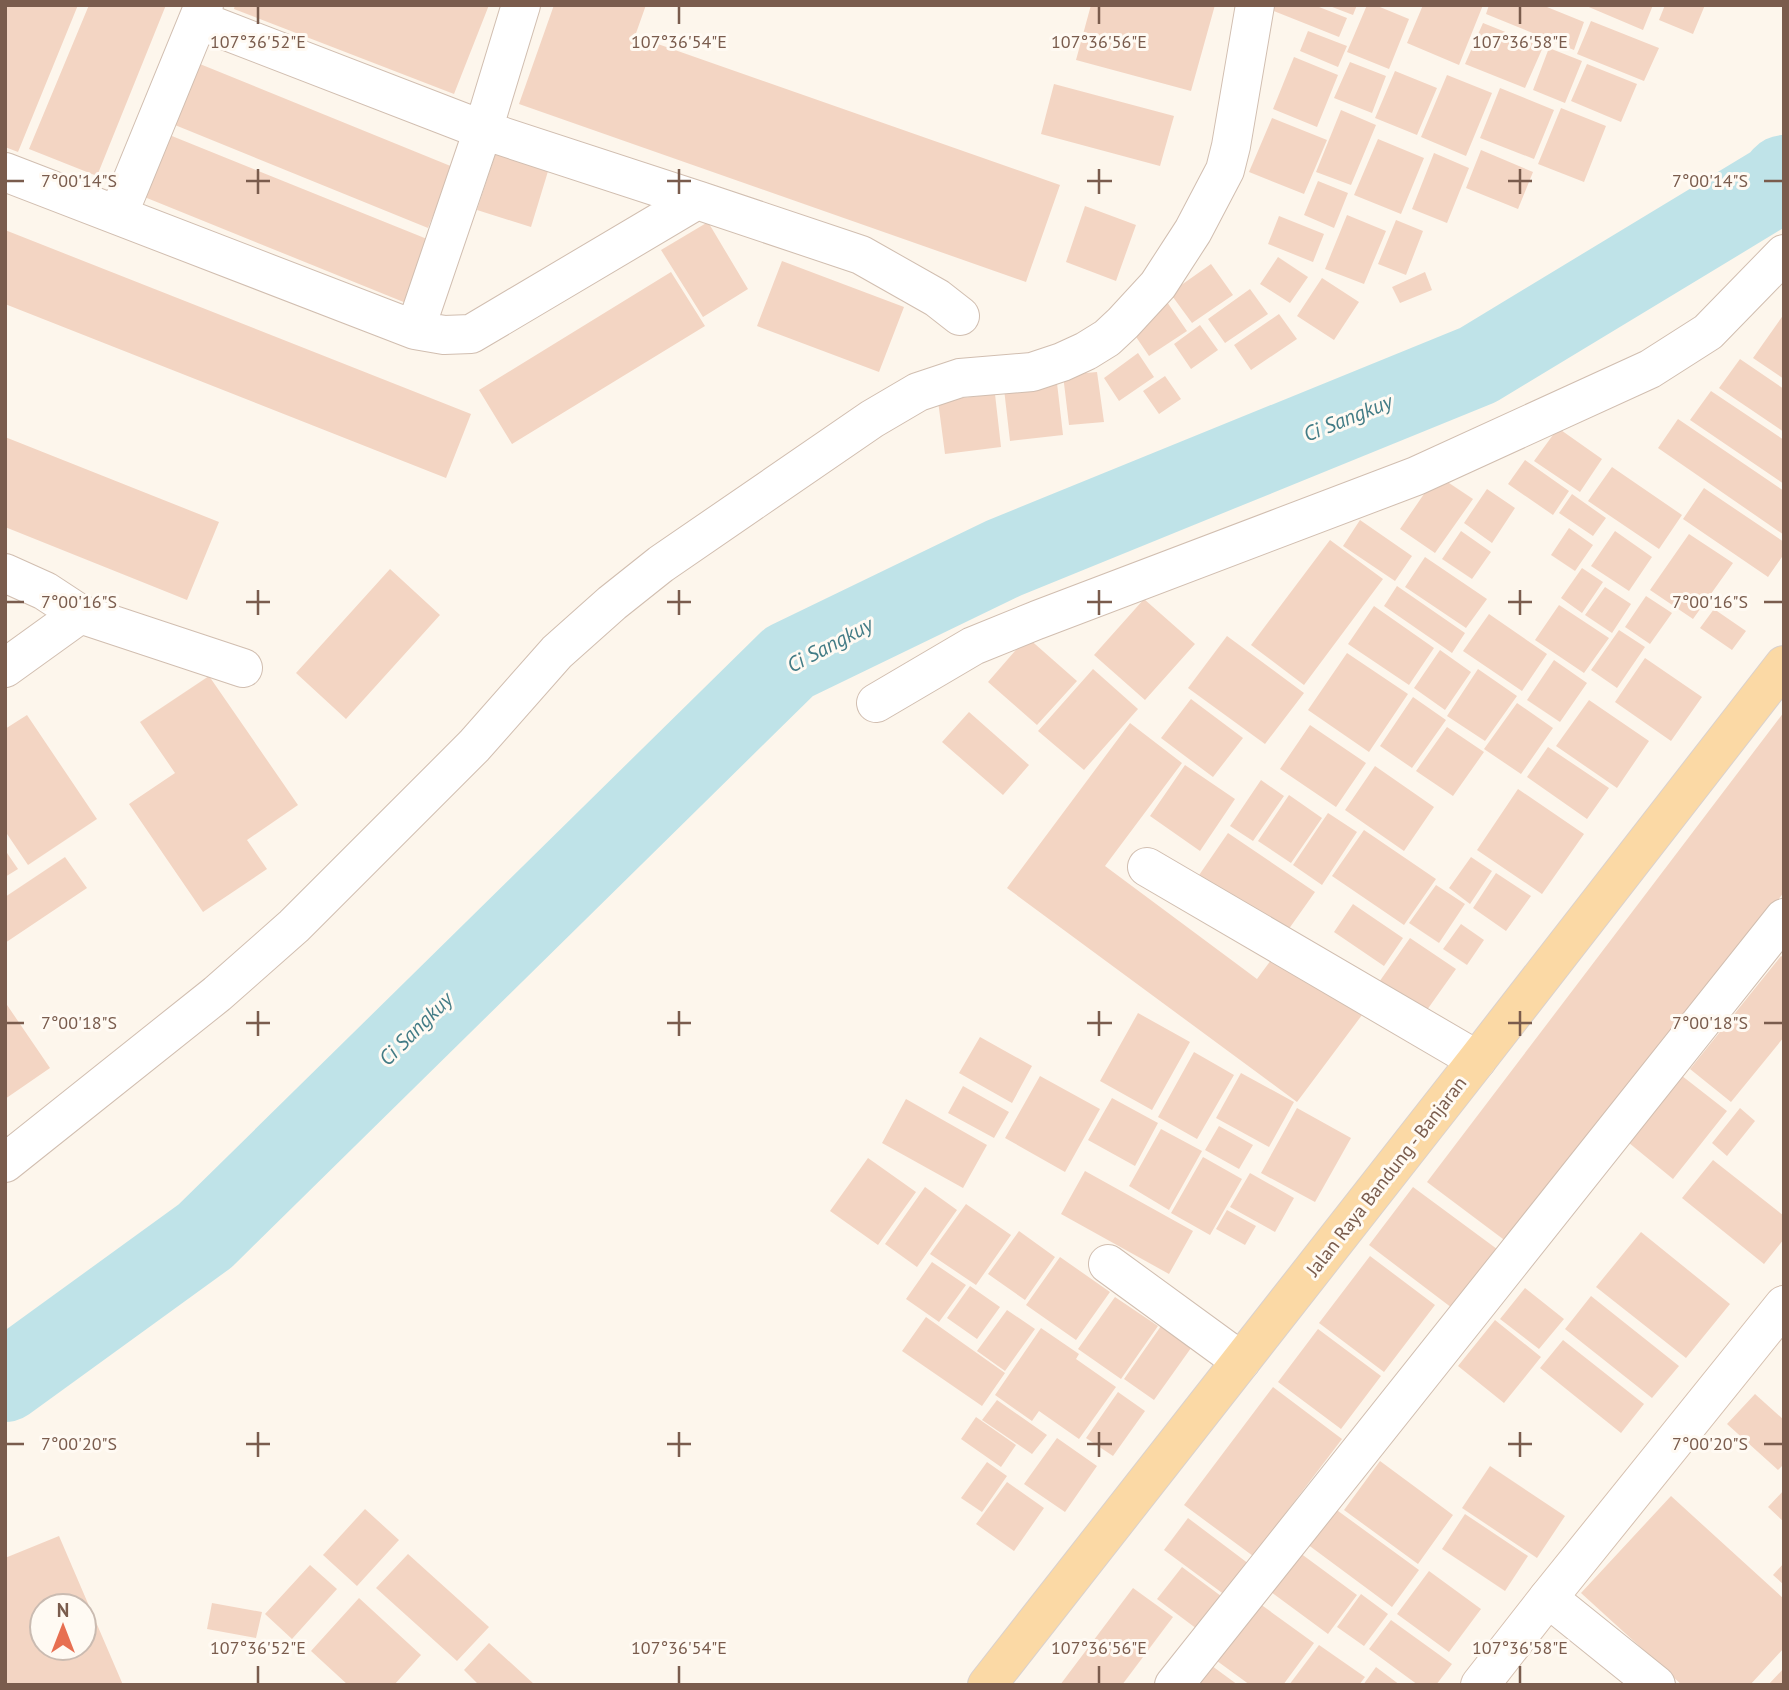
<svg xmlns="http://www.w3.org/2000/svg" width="1789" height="1690" font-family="'PT Sans',sans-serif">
  <rect width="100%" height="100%" fill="#fdf6ec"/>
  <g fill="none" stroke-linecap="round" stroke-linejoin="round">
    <path stroke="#bfe3e8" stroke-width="82" d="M5 1381 205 1236 789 662 1004 558 1478 365 1777 184 1784 176"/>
  </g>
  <path fill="#f3d5c3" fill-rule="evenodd" d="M6 5H78L18 152 5 147Z
    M89 5H166L97 176 29 149Z
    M235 5H489L454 94 234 9Z
    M554 5H646L635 36 1060 185 1026 282 519 104Z
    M1091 5H1215L1191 91 1076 60Z
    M1271 5H1314L1347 18 1339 37 1269 9Z
    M1327 5H1357L1353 15Z
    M1367 5H1375L1409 19 1389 69 1347 52Z
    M1423 5H1483L1459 65 1407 43Z
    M1489 5H1542L1584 22 1574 50 1486 14Z
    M1584 5H1653L1643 30Z
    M1665 5H1705L1693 34 1659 20Z
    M1591 21 1659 48 1644 81 1577 54Z
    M1483 23 1543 47 1525 88 1465 64Z
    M1308 31 1347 46 1338 67 1300 51Z
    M1549 48 1582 61 1565 103 1533 90Z
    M1294 57 1338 75 1317 127 1273 109Z
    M195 62 453 167 428 228 170 123Z
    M1350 62 1386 76 1372 113 1334 98Z
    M1587 64 1637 84 1621 122 1571 101Z
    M1395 71 1437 88 1417 135 1375 118Z
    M1447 75 1492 93 1466 156 1421 137Z
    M1054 84 1174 116 1160 166 1041 134Z
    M1500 88 1554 110 1534 159 1480 138Z
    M1561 108 1606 126 1584 182 1538 164Z
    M1341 110 1376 125 1351 185 1316 172Z
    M1272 118 1327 140 1304 194 1249 172Z
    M162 132 432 241 406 303 137 194Z
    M1378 139 1424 158 1401 214 1354 195Z
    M1481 150 1533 172 1518 209 1466 188Z
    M496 152 549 168 531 227 477 210Z
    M1434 153 1469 168 1447 223 1412 209Z
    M1318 181 1348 193 1334 228 1304 215Z
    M1085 206 1136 225 1116 281 1066 262Z
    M1347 215 1386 231 1364 284 1325 269Z
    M1279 216 1324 234 1313 262 1268 244Z
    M1396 220 1423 231 1406 275 1378 264Z
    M708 222 748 289 703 317 661 250Z
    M5 230 471 414 446 478 5 304Z
    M1278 257 1308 277 1290 303 1260 284Z
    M782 261 904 307 879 372 757 326Z
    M1211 264 1233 295 1192 323 1170 293Z
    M671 272 705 326 512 444 479 390Z
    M1425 272 1432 290 1400 303 1392 287Z
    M1322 278 1359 302 1334 340 1297 316Z
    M1250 289 1268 314 1225 343 1208 319Z
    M1167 302 1187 331 1149 356 1130 328Z
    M1279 314 1297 339 1251 370 1234 345Z
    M1784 314V379L1753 358Z
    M1200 325 1218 350 1191 369 1174 344Z
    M1138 353 1154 377 1119 401 1104 378Z
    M1740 359 1784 389V432L1719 388Z
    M1097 372 1104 422 1069 425 1063 375Z
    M1165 376 1181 399 1159 414 1143 391Z
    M1057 383 1063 435 1010 441 1004 389Z
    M1711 391 1784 440V484L1690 420Z
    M995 394 1001 447 945 454 938 401Z
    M1678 419 1784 491V535L1658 448Z
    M1558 428 1602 459 1580 492 1534 461Z
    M5 437 219 522 187 600 5 527Z
    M1525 460 1569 491 1553 515 1508 484Z
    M1612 467 1682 515 1659 549 1588 501Z
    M1437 475 1473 499 1435 553 1400 529Z
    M1704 488 1784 542V554L1768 577 1683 519Z
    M1487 489 1515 508 1492 543 1464 523Z
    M1572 494 1606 518 1593 536 1559 513Z
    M1360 520 1412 556 1395 581 1343 546Z
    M1569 528 1593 545 1575 571 1551 555Z
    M1461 531 1491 552 1472 579 1442 559Z
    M1615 531 1652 557 1629 591 1591 566Z
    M1689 534 1733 563 1693 619 1650 590Z
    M1330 540 1383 579 1304 685 1251 645Z
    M1425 557 1487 599 1466 628 1405 587Z
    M1582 568 1603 582 1582 613 1561 598Z
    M390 569 440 615 346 719 296 673Z
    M1397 586 1465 633 1452 653 1384 606Z
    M1605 587 1631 604 1612 633 1585 615Z
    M1646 596 1672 613 1650 644 1625 627Z
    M1144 599 1195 644 1145 700 1094 655Z
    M1559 605 1609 638 1584 673 1535 640Z
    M1374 606 1434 648 1409 685 1348 644Z
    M1714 609 1746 631 1732 650 1700 628Z
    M1489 614 1547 654 1522 691 1463 651Z
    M1619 630 1645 647 1617 688 1591 670Z
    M1227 636 1304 693 1265 744 1188 688Z
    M1027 637 1077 681 1037 725 988 682Z
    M1440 650 1471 672 1445 710 1414 688Z
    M1347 653 1408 694 1369 752 1308 710Z
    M1645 658 1702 697 1671 741 1615 702Z
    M1554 660 1587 683 1560 722 1527 700Z
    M1093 669 1138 709 1084 770 1038 731Z
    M1478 669 1517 696 1485 741 1447 716Z
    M209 676 298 805 247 840 267 869 203 912 129 804 175 773 140 722Z
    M1413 697 1446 720 1412 768 1380 746Z
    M1191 699 1243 738 1213 777 1161 738Z
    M1589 700 1649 741 1617 788 1556 746Z
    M1517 703 1553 728 1521 774 1484 749Z
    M969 712 1029 765 1003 795 942 742Z
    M1784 712V892L1720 978 1511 1245 1427 1182Z
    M27 715 97 819 28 865 5 831V729Z
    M1130 723 1182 763 1105 866 1257 979 1280 948 1365 1011 1297 1102 1007 888Z
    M1310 725 1366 763 1336 807 1280 769Z
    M1447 727 1484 752 1453 796 1416 771Z
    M1548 747 1609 788 1587 819 1527 777Z
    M1185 765 1235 799 1200 851 1150 816Z
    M1375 766 1434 807 1404 851 1345 810Z
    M1261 780 1284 796 1253 841 1230 826Z
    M1518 789 1584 834 1542 894 1477 850Z
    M1289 795 1322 818 1291 863 1258 841Z
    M1328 813 1357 832 1322 885 1293 865Z
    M1364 830 1436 879 1404 925 1332 876Z
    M1228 833 1315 892 1281 940 1195 881Z
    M5 850 18 869 5 877Z
    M65 857 87 888 5 943V897Z
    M1471 857 1492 871 1470 904 1449 888Z
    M1496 873 1531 896 1506 931 1473 908Z
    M1436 885 1465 904 1439 943 1409 923Z
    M1353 904 1403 938 1384 966 1334 932Z
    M1461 924 1484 940 1467 965 1443 949Z
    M1410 938 1456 969 1422 1017 1377 985Z
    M1781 956 1784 958V1037L1731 1102 1690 1069Z
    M5 1002 50 1068 5 1099Z
    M1138 1013 1190 1042 1152 1110 1100 1081Z
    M980 1037 1032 1066 1012 1103 959 1073Z
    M1194 1052 1234 1075 1197 1139 1158 1117Z
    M1677 1072 1727 1111 1673 1179 1623 1138Z
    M1241 1073 1294 1102 1269 1147 1216 1118Z
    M1040 1076 1100 1109 1065 1172 1005 1138Z
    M963 1086 1009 1112 994 1138 948 1113Z
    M1112 1098 1158 1123 1135 1166 1088 1140Z
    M906 1099 987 1145 963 1188 882 1143Z
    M1297 1108 1351 1138 1315 1202 1261 1173Z
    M1740 1108 1755 1121 1727 1156 1712 1143Z
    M1219 1126 1253 1145 1239 1169 1205 1150Z
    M1161 1129 1202 1151 1169 1210 1129 1186Z
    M1203 1157 1242 1179 1210 1235 1171 1213Z
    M868 1158 916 1192 878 1245 830 1211Z
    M1713 1160 1784 1216V1239L1764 1264 1682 1198Z
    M1085 1171 1193 1231 1169 1274 1061 1214Z
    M1250 1173 1294 1198 1275 1232 1230 1207Z
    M925 1187 957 1210 917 1267 885 1244Z
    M1413 1187 1501 1252 1456 1311 1369 1245Z
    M966 1204 1011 1235 976 1285 930 1254Z
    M1227 1210 1256 1226 1245 1245 1216 1229Z
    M1019 1231 1055 1257 1025 1300 988 1274Z
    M1641 1232 1730 1304 1686 1358 1596 1287Z
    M1370 1256 1435 1305 1384 1372 1319 1323Z
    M1060 1257 1110 1292 1076 1340 1026 1305Z
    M932 1262 966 1285 939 1322 906 1299Z
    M970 1286 1000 1307 977 1339 947 1318Z
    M1525 1288 1564 1319 1539 1349 1500 1319Z
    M1591 1296 1679 1366 1652 1398 1565 1329Z
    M1115 1297 1158 1326 1121 1379 1078 1349Z
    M1007 1310 1035 1329 1005 1371 977 1351Z
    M926 1317 1005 1373 982 1406 902 1351Z
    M1495 1320 1541 1357 1504 1403 1458 1366Z
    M1161 1326 1191 1348 1154 1400 1124 1379Z
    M1041 1328 1079 1354 1076 1359 1116 1387 1079 1439 1039 1411 1032 1421 995 1395Z
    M1318 1329 1381 1376 1341 1429 1278 1382Z
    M1563 1340 1644 1404 1621 1433 1540 1368Z
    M1273 1387 1342 1439 1253 1556 1184 1505Z
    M1118 1392 1145 1411 1113 1456 1086 1438Z
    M1755 1394 1784 1420V1464L1778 1470 1727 1424Z
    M997 1400 1047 1435 1032 1454 982 1420Z
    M976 1417 1016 1445 1001 1467 961 1439Z
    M1057 1438 1097 1466 1065 1512 1024 1484Z
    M1380 1461 1453 1515 1418 1564 1344 1510Z
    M987 1462 1007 1476 982 1512 961 1498Z
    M1490 1466 1565 1516 1537 1558 1462 1508Z
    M1007 1482 1044 1508 1014 1551 976 1524Z
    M1784 1490V1522L1768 1507Z
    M1671 1496 1784 1599V1648L1750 1685H1682L1581 1593Z
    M1334 1508 1419 1570 1392 1607 1307 1544Z
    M365 1509 399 1540 357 1586 323 1555Z
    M1465 1514 1528 1556 1505 1591 1442 1549Z
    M1188 1518 1253 1567 1229 1598 1164 1550Z
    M59 1536 123 1685H5V1558ZM42 1606H84V1648H42Z
    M1296 1550 1357 1595 1328 1634 1267 1589Z
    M408 1554 489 1627 457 1661 376 1588Z
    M1784 1563V1585L1773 1575Z
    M310 1565 337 1589 292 1639 265 1614Z
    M1182 1567 1221 1596 1197 1629 1157 1599Z
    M1429 1571 1481 1609 1449 1652 1397 1614Z
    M1133 1588 1173 1617 1122 1685H1060Z
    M1361 1594 1388 1614 1364 1646 1337 1627Z
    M359 1598 421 1655 394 1685H348L311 1651Z
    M1256 1601 1314 1643 1283 1685H1250L1213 1658Z
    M212 1603 262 1612 256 1638 207 1629Z
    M1391 1620 1452 1664 1436 1685H1418L1369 1649Z
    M489 1643 535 1685H479L464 1670Z
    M1319 1645 1365 1677 1359 1685H1289Z
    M1208 1663 1238 1685H1192Z
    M1376 1667 1400 1685H1363Z
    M1784 1668V1685H1768Z"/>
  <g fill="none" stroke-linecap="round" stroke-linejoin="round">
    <defs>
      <path id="street" d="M198 20 483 130 697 200
        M5 172 415 330 444 335 471 334 697 200 861 255 937 298 960 316
        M118 215 204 5
        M415 330 483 130 521 5
        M5 573 45 591 80 614 5 668
        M80 614 243 668
        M876 703 973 646 1037 620 1416 476 1650 369 1708 332 1784 254
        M1147 867 1477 1060
        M5 1163 217 994 294 926 474 746 557 652 612 603 661 564 872 419 918 392 960 378 1032 372 1062 362 1086 351 1107 338 1123 323 1158 285 1193 231 1225 170 1231 146 1255 5
        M1108 1264 1241 1361
        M1548 1598 1656 1685
        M1174 1685 1784 918"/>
      <path id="secondary" d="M1480 1685 1548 1598 1784 1305"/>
      <path id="primary" d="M987 1685 1477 1060 1784 665"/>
    </defs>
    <use href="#street" stroke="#d1beb0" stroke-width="40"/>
    <use href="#secondary" stroke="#d6c0b0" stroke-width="40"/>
    <use href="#primary" stroke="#dad1cd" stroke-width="40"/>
    <use href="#street" stroke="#fff" stroke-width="38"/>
    <use href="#secondary" stroke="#fff" stroke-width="38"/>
    <use href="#primary" stroke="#fbd9a5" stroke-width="38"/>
  </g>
  <path fill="none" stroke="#7a5c4d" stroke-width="2.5" d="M258 7V24M679 7V24M1099 7V24M1520 7V24M258 169V194M679 169V194M1099 169V194M1520 169V194M7 181H24M246 181H270M667 181H691M1087 181H1112M1508 181H1532M1764 181H1782M258 590V615M679 590V615M1099 590V615M1520 590V615M7 602H24M246 602H270M667 602H691M1087 602H1112M1508 602H1532M1764 602H1782M258 1011V1036M679 1011V1036M1099 1011V1036M1520 1011V1036M7 1023H24M246 1023H270M667 1023H691M1087 1023H1112M1508 1023H1532M1764 1023H1782M258 1432V1457M679 1432V1457M1099 1432V1457M1520 1432V1457M7 1444H24M246 1444H270M667 1444H691M1087 1444H1112M1508 1444H1532M1764 1444H1782M258 1666V1683M679 1666V1683M1099 1666V1683M1520 1666V1683"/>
  <g text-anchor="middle" stroke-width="6" stroke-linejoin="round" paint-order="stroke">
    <g font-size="19" fill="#7a5c4d" stroke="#fffaf3">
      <text transform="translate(1386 1176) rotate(-52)" y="7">Jalan Raya Bandung - Banjaran</text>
    </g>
    <g font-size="21" font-style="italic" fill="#437c86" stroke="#fffaf3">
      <text transform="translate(1348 418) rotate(-22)" y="7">Ci Sangkuy</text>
      <text transform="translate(830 645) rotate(-28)" y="7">Ci Sangkuy</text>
      <text transform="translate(416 1029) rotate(-45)" y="7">Ci Sangkuy</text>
    </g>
  </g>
  <g font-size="18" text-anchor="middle" fill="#7a5c4d" stroke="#fffaf3" stroke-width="6" stroke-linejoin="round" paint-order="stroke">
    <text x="258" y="48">107°36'52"E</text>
    <text x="679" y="48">107°36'54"E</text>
    <text x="1099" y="48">107°36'56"E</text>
    <text x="1520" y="48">107°36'58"E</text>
    <text x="79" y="187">7°00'14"S</text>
    <text x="1710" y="187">7°00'14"S</text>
    <text x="79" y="608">7°00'16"S</text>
    <text x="1710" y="608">7°00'16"S</text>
    <text x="79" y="1029">7°00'18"S</text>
    <text x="1710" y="1029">7°00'18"S</text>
    <text x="79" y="1450">7°00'20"S</text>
    <text x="1710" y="1450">7°00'20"S</text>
    <text x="258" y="1654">107°36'52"E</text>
    <text x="679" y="1654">107°36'54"E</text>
    <text x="1099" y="1654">107°36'56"E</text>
    <text x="1520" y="1654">107°36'58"E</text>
  </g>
  <rect width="1789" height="1690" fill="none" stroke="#7a5c4d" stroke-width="14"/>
  <g transform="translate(63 1627)"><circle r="33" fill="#fffaf3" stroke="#cabbb1" stroke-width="2"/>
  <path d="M0-5L12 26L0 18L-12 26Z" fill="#e76f51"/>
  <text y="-10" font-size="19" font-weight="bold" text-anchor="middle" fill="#7a5c4d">N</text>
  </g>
</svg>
